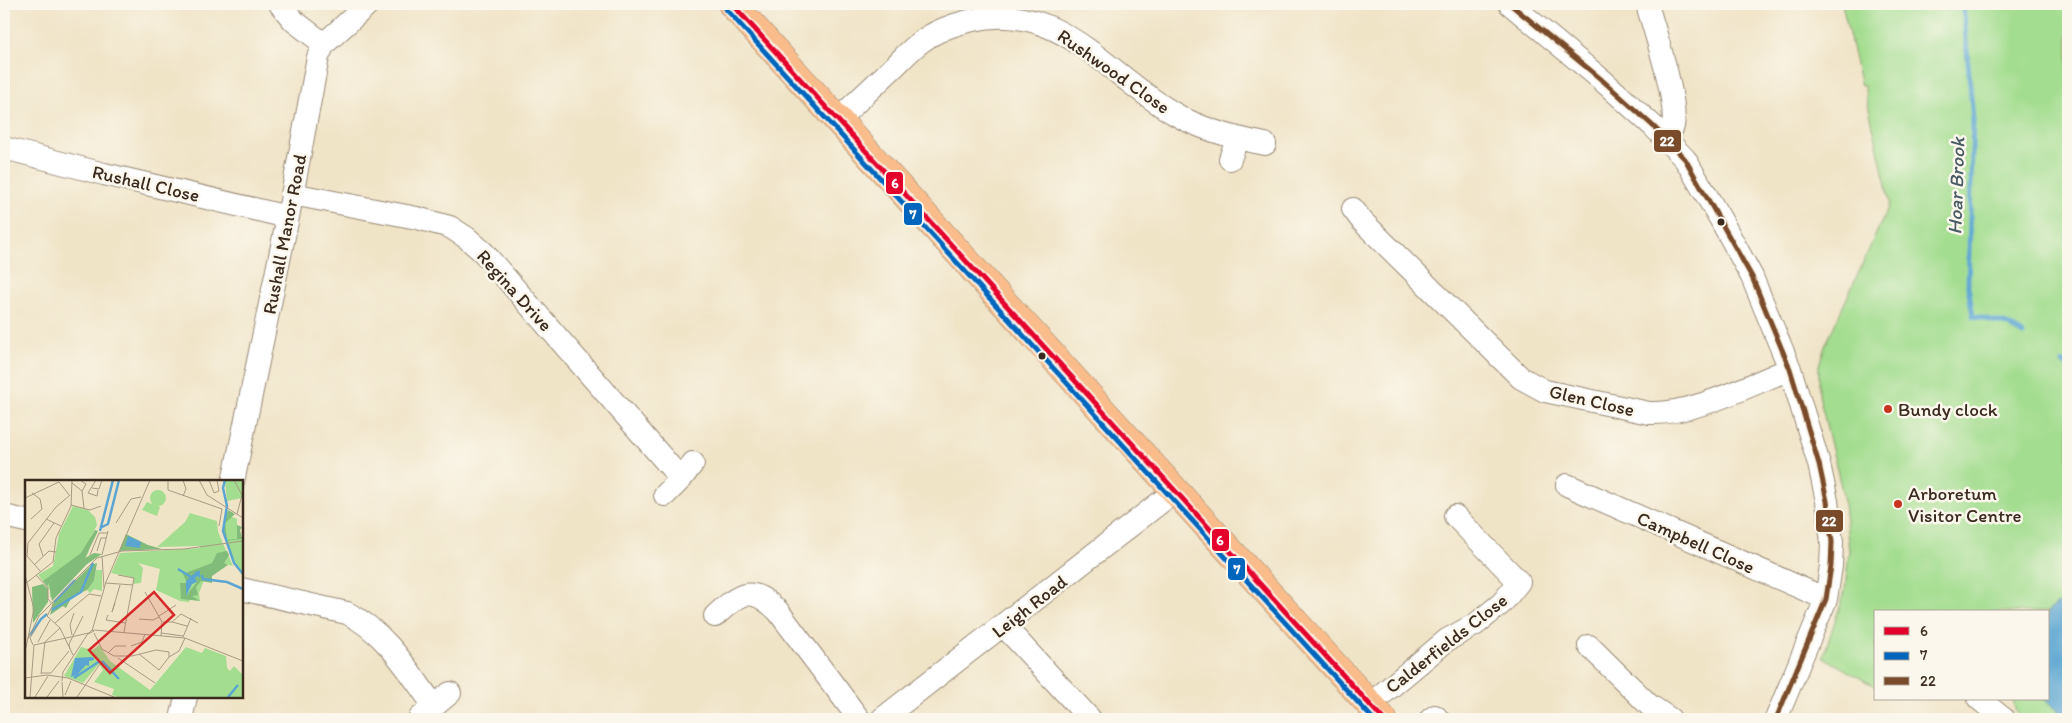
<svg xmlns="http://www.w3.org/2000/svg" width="2072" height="723" font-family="Itim,sans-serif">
  <rect width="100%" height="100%" fill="#fbf7ec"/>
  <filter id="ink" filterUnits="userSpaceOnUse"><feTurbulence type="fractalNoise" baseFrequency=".02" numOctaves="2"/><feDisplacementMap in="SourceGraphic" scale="10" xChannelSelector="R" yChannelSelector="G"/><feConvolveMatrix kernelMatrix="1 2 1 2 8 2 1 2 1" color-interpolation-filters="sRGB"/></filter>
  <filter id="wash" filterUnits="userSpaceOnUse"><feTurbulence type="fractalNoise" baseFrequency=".0096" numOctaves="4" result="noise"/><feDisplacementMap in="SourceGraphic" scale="20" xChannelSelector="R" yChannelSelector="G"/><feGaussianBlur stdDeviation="1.12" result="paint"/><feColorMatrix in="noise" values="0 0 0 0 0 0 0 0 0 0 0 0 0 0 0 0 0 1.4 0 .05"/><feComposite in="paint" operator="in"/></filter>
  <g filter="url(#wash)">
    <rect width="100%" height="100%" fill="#f0e4c7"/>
    <path fill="#a3dd8f" stroke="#6f8456" d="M1842 4H2068V719H2023C2018 714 2012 707 2014 699H2048V612H1876V687L1823 657 1845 591 1849 551 1843 495 1819 395V365L1825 346 1890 203 1864 86H1861Z"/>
    <path fill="#5aa5d2" stroke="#4a6878" d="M2058 603H2068V719L2044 699H2048L2047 612Z"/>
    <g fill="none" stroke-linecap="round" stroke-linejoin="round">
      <path stroke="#5aa5d2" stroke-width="5" d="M1963 4 1973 120 1968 286 1973 316 2007 324 2023 334
        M2063 363 2068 366"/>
    </g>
  </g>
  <g filter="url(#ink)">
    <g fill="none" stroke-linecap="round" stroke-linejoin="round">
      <defs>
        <path id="minor" d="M280 4 294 21 324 44
          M1510 4 1602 80 1653 126 1685 159 1721 220 1752 277 1790 369 1819 464 1827 501 1832 542 1831 566 1826 599 1776 719
          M1647 4C1655 33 1678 99 1673 126 1672 131 1668 134 1665 138
          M838 120C857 101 877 83 896 65 904 57 912 48 921 42 936 30 955 24 973 20 1060 0 1108 76 1175 114 1202 130 1234 138 1265 144
          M4 148 104 174 288 217
          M1230 159 1237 139
          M292 194 417 218 450 227 467 238 483 252 681 479
          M1353 209 1362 221 1521 378 1545 391 1649 413C1693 415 1749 385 1790 369
          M233 482 288 217 318 57 324 44 368 4
          M1567 485 1826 599
          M665 495 681 479 693 463
          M4 516 26 521
          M241 589 347 613C386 632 409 672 434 706
          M715 616C741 592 751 585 778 611L859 719
          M1004 626 1090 719
          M1589 646 1649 705 1670 719
          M1979 699 2004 719
          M1369 705 1447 640 1476 624 1502 603 1519 582 1455 516
          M420 718 450 693
          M181 719 186 697
          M882 719 1175 491
          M1431 719 1435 716 1438 719"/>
        <path id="major" d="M732 4 1383 719"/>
      </defs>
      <use href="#minor" stroke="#968772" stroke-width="24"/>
      <use href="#major" stroke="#968772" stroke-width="29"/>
      <use href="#minor" stroke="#fff" stroke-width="22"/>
      <use href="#major" stroke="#f9bc8a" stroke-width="28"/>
      <defs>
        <path id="bus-1" d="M732 4 1383 719"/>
        <path id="bus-2" d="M726 9 1373 719"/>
        <path id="bus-3" d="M1510 4 1602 80 1653 126 1685 159 1752 277 1790 369 1819 464 1827 501 1832 542 1831 566 1826 599 1776 719"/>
      </defs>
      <use href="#bus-1" stroke="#fbf7ec" stroke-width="9"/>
      <use href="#bus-2" stroke="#fbf7ec" stroke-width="9"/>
      <use href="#bus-3" stroke="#fbf7ec" stroke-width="9"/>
      <use href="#bus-1" stroke="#e4002b" stroke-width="5"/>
      <use href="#bus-2" stroke="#0065bd" stroke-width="5"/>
      <use href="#bus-3" stroke="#7a4b2a" stroke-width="5"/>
    </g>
  </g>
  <g fill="#3b2a1e" stroke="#fbf7ec" stroke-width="2">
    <circle cx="1721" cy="222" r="4.5"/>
    <circle cx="1042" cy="356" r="4.5"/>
  </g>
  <g fill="#c8321e" stroke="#fbf7ec" stroke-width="2">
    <circle cx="1888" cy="409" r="5"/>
    <circle cx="1898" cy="504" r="5"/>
  </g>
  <g text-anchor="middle" stroke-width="5" stroke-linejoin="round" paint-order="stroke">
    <g font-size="19" fill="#3b2a1e" stroke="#fbf7ec">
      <text transform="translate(1114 71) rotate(35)" y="7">Rushwood Close</text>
      <text transform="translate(146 183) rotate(13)" y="7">Rushall Close</text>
      <text transform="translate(284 234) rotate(-79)" y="7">Rushall Manor Road</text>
      <text transform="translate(515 290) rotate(48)" y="7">Regina Drive</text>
      <text transform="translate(1592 400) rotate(13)" y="7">Glen Close</text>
      <text transform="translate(1696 542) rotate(24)" y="7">Campbell Close</text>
      <text transform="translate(1029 606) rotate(-38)" y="7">Leigh Road</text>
      <text transform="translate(1446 643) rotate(-38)" y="7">Calderfields Close</text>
    </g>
    <g font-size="19" fill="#3b2a1e" stroke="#fbf7ec" text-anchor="start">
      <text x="1898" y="416">Bundy clock</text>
      <text x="1908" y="500">Arboretum<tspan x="1908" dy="22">Visitor Centre</tspan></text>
    </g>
    <g font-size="20" font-style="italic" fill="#475b66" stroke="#fbf7ec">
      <text transform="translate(1956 186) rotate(-88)" y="7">Hoar Brook</text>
    </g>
  </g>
  <g transform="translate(25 480)">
    <rect width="218" height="218" fill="#f0e4c7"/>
    <path d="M217 0V18L202 21 200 1ZM125 18a8 8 0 1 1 16 0a8 8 0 1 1-16 0ZM122 22 135 27 132 36 117 30ZM48 26 63 30 70 37 72 45 59 70 64 71 60 79 25 118V110L13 95 28 86 34 54ZM165 33 192 41 193 52 208 86 200 84 179 100 174 113 175 121 166 118 164 122 155 121 131 110 135 89 113 83 118 88 116 103 108 104 109 98 86 93 95 73 175 68V66L132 67 160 42ZM205 36 212 39V59L217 57V92L209 82 200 55V43ZM71 90H77V111L69 109 65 113 62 110 69 101ZM74 165 85 181 125 210 161 167 177 173 180 168 201 176 202 188 205 191 209 186 217 194V217H92L87 215 89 209 69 202 78 190 74 184 58 203 39 196 56 167 68 170Z" fill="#a3dd8f"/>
    <path d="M203 30 210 34 200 43 202 60 212 59V45L217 47 215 50 217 59 201 61 198 46ZM70 50 73 51 60 78 69 73 77 74 62 84 27 121 24 104 31 95 22 106 18 101 56 73ZM101 54 123 65 137 69 94 71ZM202 71 204 75 199 83 203 85 187 96V103L176 101 171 107 173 115 167 116 175 121 156 119 155 103H161V116L172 102 170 98 173 96 175 99V92L161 101 158 94 187 83 192 73ZM72 83 69 101 62 110 47 117 41 128 38 126 25 135 28 123 66 85ZM18 104 23 109V122L8 143 7 107Z" fill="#82bc7a"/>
    <path d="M103 56 116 62 115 68 100 66ZM172 91H175V99L173 96 170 98 172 102 167 104 161 116V101ZM68 177 69 180 64 181V186L61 185 52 195 46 197 50 178Z" fill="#5aa5d2"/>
    <path fill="none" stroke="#5aa5d2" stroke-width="2.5" d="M200 0 198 8 202 26 198 51 209 83 218 94M75 48 83 44 94 0M75 51 88 0M153 89 166 97M177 95 178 99 202 102 218 109M29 122 50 100M27 130 56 112 68 83M5 155 16 139 22 134M77 181 94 199M49 198 75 181M203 217 213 205"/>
    <path fill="none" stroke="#a89a83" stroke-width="1" d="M55 0 61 4 57 11M71 0 63 13 72 16 73 10M143 0V10L197 29M158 0 161 9 158 16M174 0 182 15 218 38M184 0 189 13 194 11 192 0M209 0 217 15 212 34M34 2 45 16M47 3 57 11 59 28M67 8 74 9 77 0M0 18 34 2M46 25 65 30 76 26M6 39 17 29 15 19 7 13M21 39 36 46M91 43 106 19 116 17M194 46 197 29M72 71 76 58H81M65 75 74 53H82M77 75 83 51M18 76 14 64 29 43M77 76 79 108M9 85 24 71 31 72M16 92 2 76 3 63 31 27 44 16M0 95 9 129 0 172M11 95 23 108V119L28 125 22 136 35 148 48 175M93 95 109 98 99 152M81 103 108 105M0 104 28 82 31 58 46 26 47 0M120 112 137 142 136 156M90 123 87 132 95 105M83 135 81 140 100 143M134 136 151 125M114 139 128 140 134 137M138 142H147L156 134 173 143M147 142 162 146M30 143 64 114 76 116M69 150 160 158 218 181M67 151 81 102 125 0M69 153 77 169 89 176H107L131 170 144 172V177M136 153 158 156M47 155 45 145 49 133M158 157 166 138M3 159 14 136 72 78 97 71 159 69 218 61M13 162 25 140M20 162 35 148M8 165 5 158 13 145M9 165 64 153M106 166 117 162 120 154M45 169 44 164 58 136M83 173 90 166H101M114 174 134 190 144 177M144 177 154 171 160 158M93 178 130 203M16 193H26L44 171M16 194 20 162M0 198 22 195 43 198 89 217M37 201 38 192 62 155 67 150 69 151 63 154M37 202 38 217M40 215 46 201M5 217 9 165M10 217 23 196M22 217 34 201M52 217 75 184"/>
    <path fill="#d62828" fill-opacity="0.15" stroke="#d62828" stroke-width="2.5" d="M129 112 149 135 85 193 64 170Z"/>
    <rect width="218" height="218" fill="none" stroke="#3b2a1e" stroke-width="2.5"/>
  </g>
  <g stroke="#fbf7ec" stroke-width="2">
    <rect x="1653" y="129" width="29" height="24" rx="5" fill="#7a4b2a"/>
    <rect x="885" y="171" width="19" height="24" rx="5" fill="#e4002b"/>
    <rect x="903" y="202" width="20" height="24" rx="5" fill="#0065bd"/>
    <rect x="1815" y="509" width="29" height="24" rx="5" fill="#7a4b2a"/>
    <rect x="1211" y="528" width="19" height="24" rx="5" fill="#e4002b"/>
    <rect x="1227" y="557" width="19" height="24" rx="5" fill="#0065bd"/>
  </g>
  <g font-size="14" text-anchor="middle" font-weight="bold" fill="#fff">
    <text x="1667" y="146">22</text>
    <text x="895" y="188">6</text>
    <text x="913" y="219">7</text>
    <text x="1829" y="526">22</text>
    <text x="1220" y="545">6</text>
    <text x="1237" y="574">7</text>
  </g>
  <rect width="2072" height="723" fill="none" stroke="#fbf7ec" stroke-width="20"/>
  <rect x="1874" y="610" width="175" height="90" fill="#fbf7ec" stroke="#aea59a"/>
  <rect x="1884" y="627" width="25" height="8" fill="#e4002b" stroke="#aea59a"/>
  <text x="1920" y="636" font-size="15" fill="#3b2a1e">6</text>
  <rect x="1884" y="652" width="25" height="8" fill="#0065bd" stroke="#aea59a"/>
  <text x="1920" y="660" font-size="15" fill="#3b2a1e">7</text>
  <rect x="1884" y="677" width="25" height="8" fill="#7a4b2a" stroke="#aea59a"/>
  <text x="1920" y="686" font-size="15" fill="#3b2a1e">22</text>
</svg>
